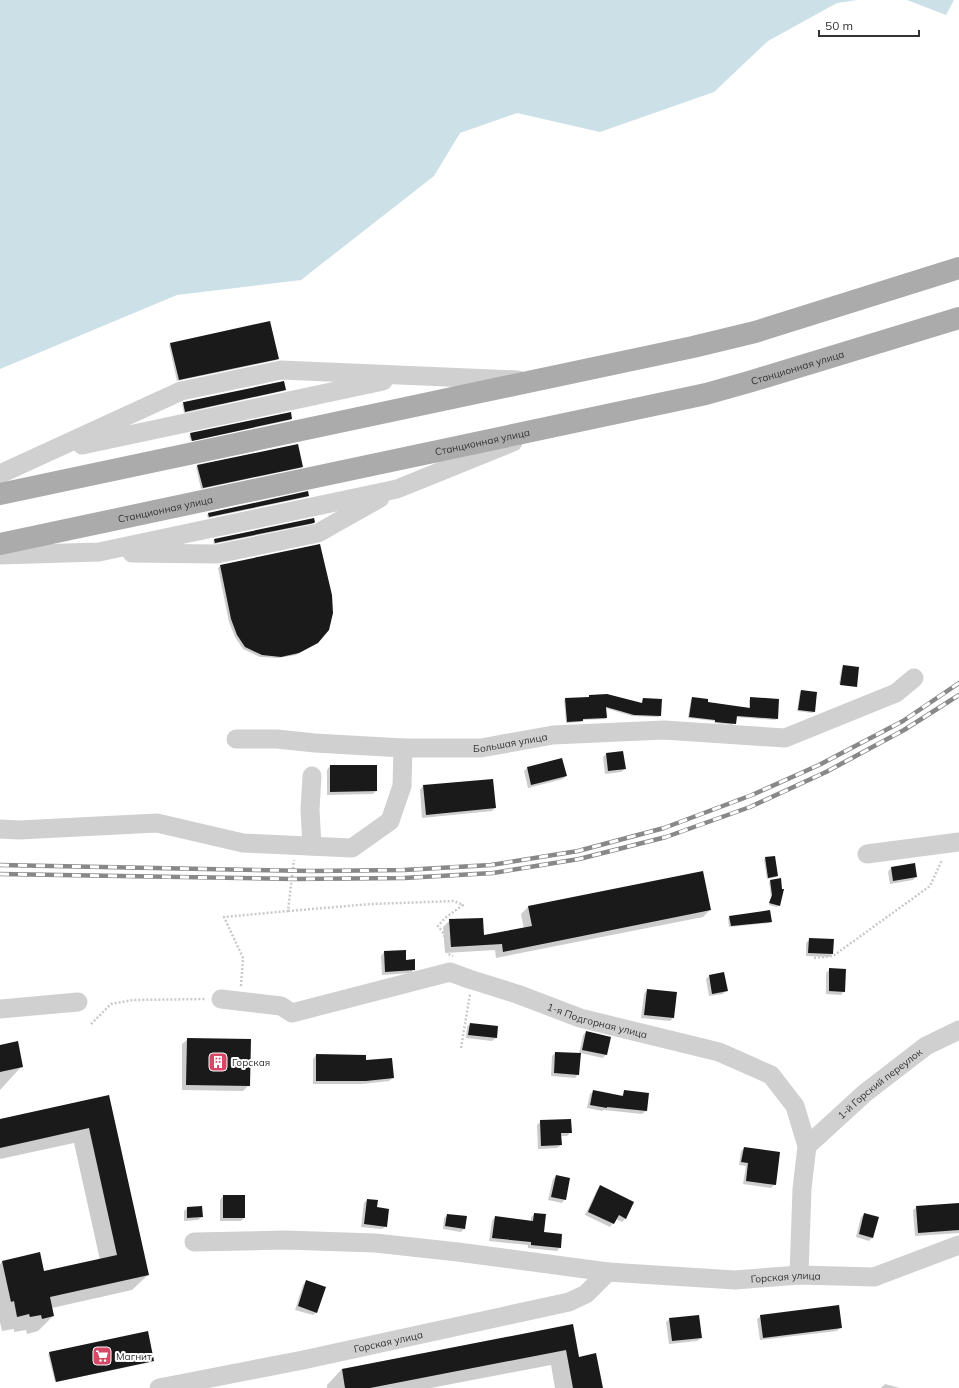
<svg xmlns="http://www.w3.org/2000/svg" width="959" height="1388" font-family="Mulish,sans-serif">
  <rect width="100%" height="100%" fill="#fff"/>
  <path fill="#cce1e7" d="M0 0H857L837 3 768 41 714 92 600 132 517 113 460 133 434 176 301 280 177 295 0 369Z
    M907 0H954L946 15Z"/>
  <path fill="#0003" d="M171 344 278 359 277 360 177 381 169 345Z
    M285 390 283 391 184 413 182 404 184 403Z
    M291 419 290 420 191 441 189 436 191 434Z
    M198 466 302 467 300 468 201 489 196 467Z
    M308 496 307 497 208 518 207 515 208 514Z
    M314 522 312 524 214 544 213 541 214 540Z
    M319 545 318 642 296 655 278 658 260 657 243 649 235 637 229 622 218 568 220 566Z
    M843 666 856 686 839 684 842 667Z
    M801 691 814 712 812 713 797 711 800 692Z
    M590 696 641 704 643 699 660 716 658 717 632 716 605 708 606 718 605 719 582 720 581 722 566 723 564 700 566 699 588 698Z
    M692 698 707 703 749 708V700L751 698 777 718 775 720 735 717 733 725 714 723 715 721 688 718 691 699Z
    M606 754 625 769 621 772 605 774 603 757Z
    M330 766 376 791 373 794 327 795V770Z
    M527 768 566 776 563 779 528 788 524 771Z
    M423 786 495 808 492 811 422 818 420 790Z
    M774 857 777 876 776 877 767 879 764 860 765 858Z
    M891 868 916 877 913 880 890 884 888 872Z
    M702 872 710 910 703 917 496 958 495 950 445 953 443 927 450 920 483 936 524 929 521 914 528 907Z
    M770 881 779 905 777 907 769 905 771 897 769 882Z
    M730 917 771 922 770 923 729 927 728 918Z
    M810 939 832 954 829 957 806 956V943Z
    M384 952 405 961 414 969 411 973 382 975 381 956Z
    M830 969 844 991 841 995 826 994V973Z
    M709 976 727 990 723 994 709 996 706 979Z
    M647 990 673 1018 670 1021 641 1018 644 994Z
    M470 1024 496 1038 492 1041 466 1038 467 1027Z
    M586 1032 606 1054 603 1058 580 1053 578 1074 575 1078 551 1076 552 1056 555 1053 579 1054 583 1035Z
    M188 1039 249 1085 243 1091 182 1090V1044Z
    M0 1046 22 1066 0 1090Z
    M316 1055 365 1061 393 1078 389 1081 362 1084H313V1059Z
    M594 1091 621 1097 625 1091 648 1094 646 1111 642 1114 604 1110 602 1111 587 1108 590 1094Z
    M109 1096 148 1275 132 1290 52 1308 53 1316 38 1331 27 1334 26 1330 14 1332V1329L2 1331 0 1322V1264L2 1262 43 1272 100 1260 74 1143 0 1159V1120Z
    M541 1121 570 1133 567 1136H561V1145L557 1148 538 1149 537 1125Z
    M744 1148 775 1184 771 1188 743 1184 746 1166 739 1165 741 1151Z
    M556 1176 565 1199 562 1203 548 1200 553 1179Z
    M600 1187 626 1218 622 1222 616 1219 610 1227 585 1215 597 1190Z
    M223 1196 244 1218 241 1221H220V1200Z
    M367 1200 386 1226 382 1229 361 1227 364 1203Z
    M959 1204V1233L915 1236 913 1210 917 1207Z
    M187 1208 202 1217 198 1220 184 1221V1211Z
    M535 1214 543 1233 560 1247 557 1251 528 1248V1245L489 1241 492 1221 495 1217 531 1222V1217Z
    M865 1214 873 1237 869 1241 856 1237 861 1217Z
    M447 1215 464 1229 461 1232 443 1229 444 1218Z
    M306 1281 317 1312 313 1315 295 1310 303 1285Z
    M761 1316 841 1327 837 1331 760 1340 757 1319Z
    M670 1319 701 1338 697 1341 669 1344 666 1322Z
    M572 1325 578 1358 602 1388H555L551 1365 431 1388H327V1385L342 1369Z
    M50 1353 153 1360 152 1362 55 1382 48 1354Z
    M885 1384 900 1388H881Z"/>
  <path fill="#1a1a1a" d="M270 321 279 359 179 380 170 343Z
    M284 381 286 390 185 412 183 402H184Z
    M291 412 292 419 192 441 190 433Z
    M298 444 303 467 203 488 197 465Z
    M308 491 309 496 209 517 208 513Z
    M314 518 315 522 314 523 215 543 214 539Z
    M320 544 332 595 333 613 329 630 318 643 299 653 281 657 262 655 245 647 237 635 231 619 220 565Z
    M843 665 859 667 857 687 840 685Z
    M801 690 817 692 815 712 798 710Z
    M607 694 642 703 643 698 662 699 661 716 634 715 606 707 607 718 583 719V721L567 722 565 698 589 697V695Z
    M692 697 708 699V702L750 708V697L779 699 778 719 737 716 736 724 715 722V720L689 717Z
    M623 751 626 769 608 771 606 753Z
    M562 758 567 776 531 785 527 767Z
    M330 765H377V791L330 792Z
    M493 779 496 808 426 815 423 785Z
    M775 856 778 876 768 878 765 857Z
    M915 863 917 877 893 881 891 867Z
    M703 871 711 910 503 952 502 944 451 947 449 919 483 918 484 935 532 926 528 906Z
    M781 878 782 889H784L780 906 769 903 772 895 770 880Z
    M770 910 772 922 731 926 729 916Z
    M809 938 834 939 833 954 808 953Z
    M406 950V960L415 959V970L385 972 384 951Z
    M829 968 846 969 845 992 829 991Z
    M724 972 728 991 712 994 709 975Z
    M647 989 677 992 674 1018 644 1015Z
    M470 1023 498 1026 497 1038 468 1035Z
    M586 1031 611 1037 607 1055 582 1050Z
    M187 1038 251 1039 250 1086 186 1085Z
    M18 1041 23 1067 0 1072V1045Z
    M555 1052 581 1053 579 1075 554 1073Z
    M316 1054 366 1055V1060L392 1058 394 1078 366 1081H316Z
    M593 1090 623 1096 624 1090 649 1093 647 1111 607 1107V1108L590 1105Z
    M109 1095 149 1275 50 1297 54 1316 42 1319 41 1315 30 1317 29 1314 17 1317 14 1301 11 1302 2 1261 40 1252 44 1271 117 1255 89 1128 0 1148V1119Z
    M571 1119 572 1133H561L562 1145 541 1146 540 1120Z
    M744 1147 780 1152 776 1185 746 1181 748 1163 741 1162Z
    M556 1175 570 1178 566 1200 551 1197Z
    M600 1185 634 1202 626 1219 619 1215 614 1224 588 1212Z
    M223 1195H245V1218H223Z
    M367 1199 378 1200 377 1207 389 1209 387 1227 364 1224Z
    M959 1203V1230L918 1233 916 1206Z
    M202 1206 203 1217 187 1218V1207Z
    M534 1213 546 1214 544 1232 562 1234 561 1248 531 1245V1242L492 1238 495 1216 533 1221Z
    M864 1213 879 1217 873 1238 859 1234Z
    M447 1214 467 1216 465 1229 445 1226Z
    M306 1280 326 1287 317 1313 298 1306Z
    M839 1305 842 1328 763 1338 760 1315Z
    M699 1315 702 1338 672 1341 669 1318Z
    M573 1324 579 1357 596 1353 603 1388H573L566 1350 370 1388H345L342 1369Z
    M148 1331 154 1361 56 1382 49 1352Z"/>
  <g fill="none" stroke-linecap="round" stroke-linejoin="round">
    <path stroke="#cacaca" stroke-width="2.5" stroke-dasharray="2 2" stroke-linecap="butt" d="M288 911 371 904 454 901 463 905 445 918 438 926 444 934 448 954 453 956
      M814 958 833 956 930 886 942 860
      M241 986 243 958 224 917 288 911 294 860
      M91 1024 111 1004 133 1000 206 999
      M461 1048 470 994"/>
    <g stroke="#d0d0d0" stroke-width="19">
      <path d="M82 445 383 381"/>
      <path d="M0 474 181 391 281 370 518 380"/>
      <path d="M132 553 217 554 318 533 380 498"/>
      <path d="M0 555 99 552 397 489 513 442"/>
      <path id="s1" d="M236 739H277L315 743 403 748H481L553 735 664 730 785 738 896 693 914 678"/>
      <path d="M312 776 310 810 312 846"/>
      <path d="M0 829 19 830 157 823 243 843 352 848 390 821 402 786 403 748"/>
      <path d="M867 854 959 842"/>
      <path id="s2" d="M221 999 281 1006 292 1013 450 972 469 979 517 994 580 1018 719 1052 771 1075 795 1106 807 1146 802 1189 799 1275"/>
      <path d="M0 1009 78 1002"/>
      <path id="s3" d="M807 1146 865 1093 926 1046 959 1030"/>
      <path d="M194 1242 285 1240 375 1243 458 1252 608 1272"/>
      <path id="s4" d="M159 1388 303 1360 569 1302 586 1294 608 1272 735 1280 799 1275 874 1277 959 1245"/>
    </g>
    <g stroke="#ababab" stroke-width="22">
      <path d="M0 494 693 347 755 332 959 268"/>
      <path id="s5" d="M0 544 706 394 752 381 959 318"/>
    </g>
    <defs>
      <path id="rail" d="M0 865 312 871 404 870 491 865 578 851 664 828 752 795 819 765 903 721 959 683
        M0 874 293 879 404 878 493 873 579 859 666 837 750 807 826 772 904 730 959 695"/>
    </defs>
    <use href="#rail" stroke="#888" stroke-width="4.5"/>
    <use href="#rail" stroke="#fff" stroke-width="3" stroke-dasharray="9" stroke-linecap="butt"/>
  </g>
  <defs>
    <symbol id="building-square" viewBox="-11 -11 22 22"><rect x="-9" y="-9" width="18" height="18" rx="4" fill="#d54967" stroke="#fff"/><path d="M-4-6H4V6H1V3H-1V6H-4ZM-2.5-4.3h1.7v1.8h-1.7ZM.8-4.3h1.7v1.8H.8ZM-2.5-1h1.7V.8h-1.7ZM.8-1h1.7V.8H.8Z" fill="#fff"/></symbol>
    <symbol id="supermarket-square" viewBox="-11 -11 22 22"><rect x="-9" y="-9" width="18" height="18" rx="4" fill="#d54967" stroke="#fff"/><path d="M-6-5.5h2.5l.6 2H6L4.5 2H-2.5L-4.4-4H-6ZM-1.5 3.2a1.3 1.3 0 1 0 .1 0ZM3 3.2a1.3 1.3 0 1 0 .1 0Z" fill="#fff"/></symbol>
  </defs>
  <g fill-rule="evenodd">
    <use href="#building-square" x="207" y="1051" width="22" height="22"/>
    <use href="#supermarket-square" x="91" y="1345" width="22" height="22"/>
  </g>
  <g text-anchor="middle" stroke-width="4" stroke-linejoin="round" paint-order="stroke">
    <g font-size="10" fill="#333" stroke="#fff">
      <text dy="4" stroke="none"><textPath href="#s5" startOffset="817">Станционная улица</textPath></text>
      <text dy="4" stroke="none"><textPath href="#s5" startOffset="493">Станционная улица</textPath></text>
      <text dy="4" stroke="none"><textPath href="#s5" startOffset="169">Станционная улица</textPath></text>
      <text dy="4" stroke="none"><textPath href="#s1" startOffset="275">Большая улица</textPath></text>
      <text dy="4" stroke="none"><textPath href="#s2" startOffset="392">1-я Подгорная улица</textPath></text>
      <text dy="4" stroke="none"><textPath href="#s3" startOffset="96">1-й Горский переулок</textPath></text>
      <text dy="4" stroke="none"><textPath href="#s4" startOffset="647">Горская улица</textPath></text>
      <text dy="4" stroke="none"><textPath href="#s4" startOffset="234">Горская улица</textPath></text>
    </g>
    <g font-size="10" fill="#333" stroke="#fff" text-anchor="start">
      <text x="232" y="1066">Горская</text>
      <text x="116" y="1360">Магнит</text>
    </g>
  </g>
  <path d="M819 30v6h100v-6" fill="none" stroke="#333333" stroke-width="2"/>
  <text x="825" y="30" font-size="12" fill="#333333" stroke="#ffffff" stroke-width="3" paint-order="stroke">50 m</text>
</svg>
